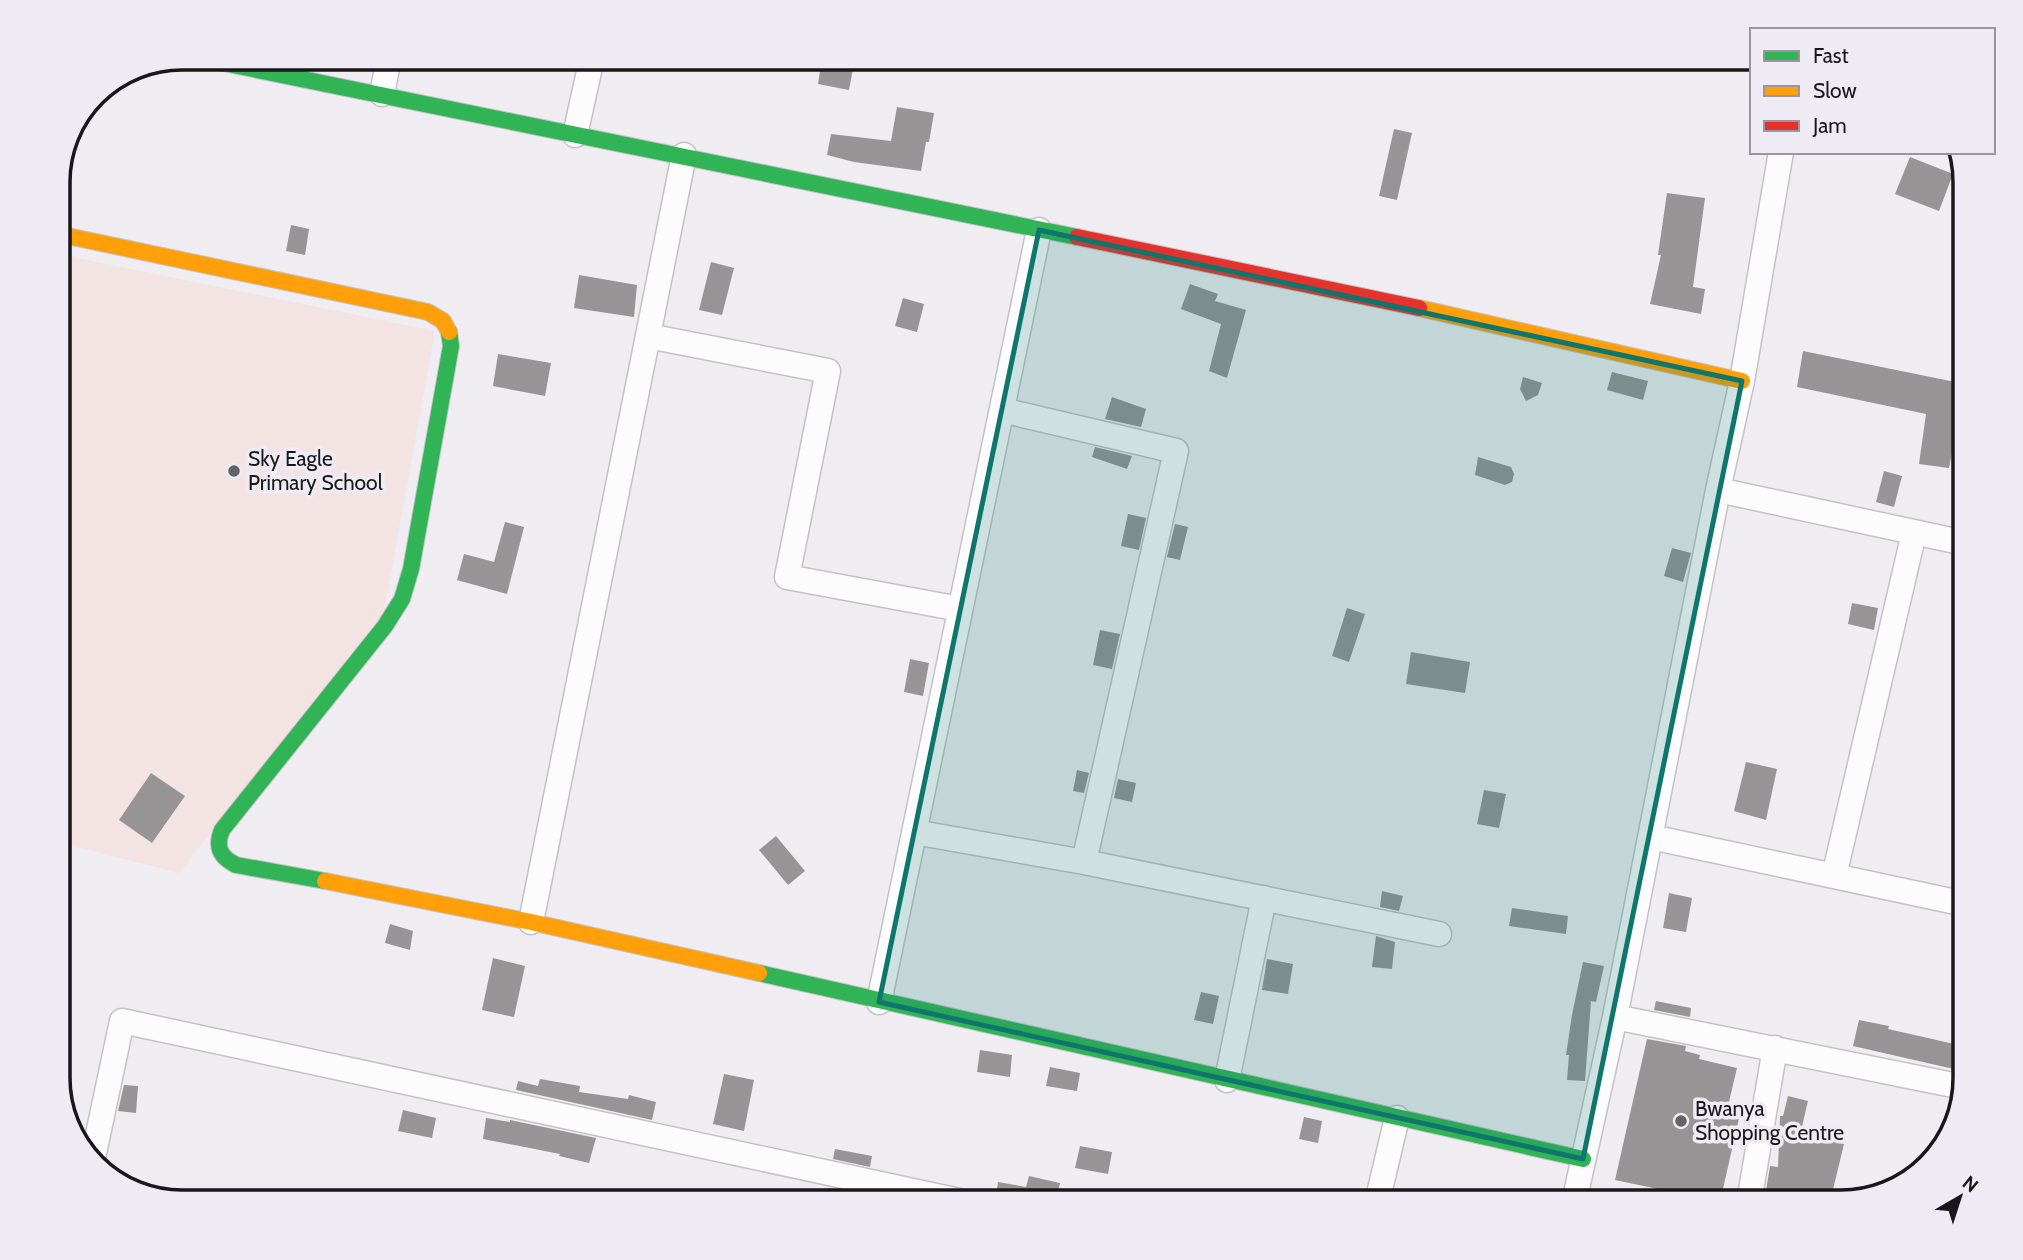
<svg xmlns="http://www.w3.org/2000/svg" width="2023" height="1260" font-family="Cabin,sans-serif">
  <rect width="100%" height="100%" fill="#efedf2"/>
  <path fill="#f3e4e3" d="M58 254 435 331 384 612 179 873 58 842Z"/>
  <path fill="#979496" d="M822 58H855L849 90 818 84Z
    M897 107 934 113 929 142H926L921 171 854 162 827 155 831 134 891 141Z
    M1394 129 1412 133 1397 200 1379 196Z
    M1910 157 1953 174 1939 211 1895 194Z
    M1667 193 1705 198 1693 287 1705 289 1701 314 1650 304 1661 255H1658Z
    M291 225 309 229 305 255 286 251Z
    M711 262 734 268 722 315 699 310Z
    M579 275 637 285 634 317 574 308Z
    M1190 284 1218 294 1215 301 1246 310 1227 378 1209 371 1221 324 1181 309Z
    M903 298 924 304 917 332 895 326Z
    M1803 351 1965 384 1949 468 1919 464 1926 414 1797 387Z
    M498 354 551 363 545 396 493 386Z
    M1612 372 1648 381 1643 400 1607 390Z
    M1523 377 1542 383 1538 395 1526 401 1520 389Z
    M1112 397 1146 409 1141 427 1105 419Z
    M1095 447 1132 456 1127 469 1092 457Z
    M1478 457 1511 467 1514 474 1512 482 1505 485 1475 475Z
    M1884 471 1902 476 1894 507 1876 502Z
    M1128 514 1146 518 1139 550 1121 546Z
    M505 522 524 527 507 594 457 580 464 554 494 562Z
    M1175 524 1188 527 1180 560 1167 557Z
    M1672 548 1691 553 1683 582 1664 576Z
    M1852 603 1878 608 1874 630 1848 624Z
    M1347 608 1365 614 1349 662 1332 656Z
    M1100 630 1120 634 1112 669 1093 665Z
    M1411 652 1470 662 1465 693 1406 684Z
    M910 659 929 663 923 696 904 692Z
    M1746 762 1777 769 1766 820 1734 811Z
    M1077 770 1089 773 1084 793 1073 791Z
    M151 773 185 796 152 843 119 820Z
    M1118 779 1136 783 1132 802 1114 798Z
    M1484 790 1506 794 1499 828 1477 824Z
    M776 836 805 871 788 885 759 850Z
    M1382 891 1403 896 1399 911 1380 907Z
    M1669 893 1692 898 1686 932 1663 928Z
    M1512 908 1568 916 1566 934 1509 926Z
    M390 924 413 931 410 950 385 943Z
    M1376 936 1395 942 1392 969 1372 967Z
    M493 958 525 966 514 1017 482 1010Z
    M1267 959 1293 964 1288 994 1262 990Z
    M1583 962 1604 966 1596 1002 1591 1001 1585 1081 1567 1080 1569 1055H1566L1572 1015Z
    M1201 992 1219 996 1213 1024 1194 1020Z
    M1656 1001 1691 1008 1690 1017 1654 1010Z
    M1859 1020 1889 1026 1888 1029 1963 1046 1958 1070 1853 1046Z
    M1647 1039 1686 1046 1685 1051 1700 1055 1699 1059 1737 1068 1729 1102 1742 1105 1720 1202 1615 1180Z
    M980 1050 1012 1055 1010 1077 977 1072Z
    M1050 1067 1080 1073 1077 1091 1046 1086Z
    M724 1074 754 1080 744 1131 713 1124Z
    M540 1079 580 1086 579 1092 628 1099 629 1095 656 1102 652 1120 516 1090 518 1081 538 1086Z
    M124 1085 138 1086 136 1113 118 1111Z
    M1788 1096 1808 1101 1800 1135 1844 1144 1830 1202H1771L1774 1192 1766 1191 1770 1166 1778 1167 1780 1116H1783Z
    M403 1110 436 1118 432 1138 398 1131Z
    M1304 1117 1322 1121 1318 1143 1299 1139Z
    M486 1118 510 1122V1120L596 1138 589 1163 559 1156 560 1154 483 1139Z
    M1080 1146 1112 1152 1108 1174 1075 1168Z
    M835 1149 872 1156 870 1167 833 1159Z
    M1029 1176 1060 1183 1056 1202H995L998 1182 1026 1187Z
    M828 1188 866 1196 865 1202H825Z"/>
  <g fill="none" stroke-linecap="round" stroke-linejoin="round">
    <defs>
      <path id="street" d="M382 94 389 58
        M575 135 592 58
        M648 336 828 371 787 577 960 609
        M1718 490 1965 543
        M914 832 1084 862 1176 451 1002 410
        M1651 837 1965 904
        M1084 862 1439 934
        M1834 876 1914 533
        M531 922 684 155
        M879 1002 1039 230
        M1615 1017 1963 1087
        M1227 1080 1264 898
        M93 1158 122 1021 964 1202
        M1377 1202 1397 1118
        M1574 1202 1615 1017 1718 490 1742 381 1781 152
        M1749 1202 1775 1048"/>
      <path id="fast" d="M199 58 1077 237
        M325 881 236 865C220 857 215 847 222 830L385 626 402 599 411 569 451 346 449 332
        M759 973 1583 1159"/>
      <path id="slow" d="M58 234 428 312 443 321 449 332
        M1419 308 1742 381
        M325 881 531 922 759 973"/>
      <path id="jam" d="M1077 237 1419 308"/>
    </defs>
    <use href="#street" stroke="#c4c2c6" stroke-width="27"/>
    <use href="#fast" stroke="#c4c2c6" stroke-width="18"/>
    <use href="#slow" stroke="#c4c2c6" stroke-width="18"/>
    <use href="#jam" stroke="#c4c2c6" stroke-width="18"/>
    <use href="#street" stroke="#fdfcfd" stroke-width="24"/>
    <use href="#fast" stroke="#30b455" stroke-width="16"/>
    <use href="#slow" stroke="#ff9f0a" stroke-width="16"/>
    <use href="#jam" stroke="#e5322d" stroke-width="16"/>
  </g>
  <path fill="#0f766e" fill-opacity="0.2" stroke="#0f766e" stroke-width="5" stroke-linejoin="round" d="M1039 230 1742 381 1583 1159 879 1002Z"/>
  <g fill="#636266" stroke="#efebf4" stroke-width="2.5">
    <circle cx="234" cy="471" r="7"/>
    <circle cx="1681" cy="1121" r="7"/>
  </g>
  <g text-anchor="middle" stroke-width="7" stroke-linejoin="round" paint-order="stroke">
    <g font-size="21" fill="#18171a" stroke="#efebf4" text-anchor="start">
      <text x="248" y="466">Sky Eagle<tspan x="248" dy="24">Primary School</tspan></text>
      <text x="1695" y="1116">Bwanya<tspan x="1695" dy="24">Shopping Centre</tspan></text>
    </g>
  </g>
  <path d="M0 0H2023V1260H0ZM182 70H1841A112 112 0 0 1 1953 182V1078A112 112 0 0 1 1841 1190H182A112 112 0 0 1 70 1078V182A112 112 0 0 1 182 70Z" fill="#efebf4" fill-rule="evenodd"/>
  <path fill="none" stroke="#18171a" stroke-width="3.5" d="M182 70H1841A112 112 0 0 1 1953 182V1078A112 112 0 0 1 1841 1190H182A112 112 0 0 1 70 1078V182A112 112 0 0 1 182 70Z"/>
  <rect x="1750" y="28" width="245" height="126" fill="#efebf4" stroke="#99969d" stroke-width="2"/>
  <rect x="1764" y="51" width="35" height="10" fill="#30b455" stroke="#99969d" stroke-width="2"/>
  <text x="1813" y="63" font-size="21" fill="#18171a">Fast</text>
  <rect x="1764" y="86" width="35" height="10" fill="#ff9f0a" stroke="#99969d" stroke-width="2"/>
  <text x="1813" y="98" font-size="21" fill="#18171a">Slow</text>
  <rect x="1764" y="121" width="35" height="10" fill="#e5322d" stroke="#99969d" stroke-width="2"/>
  <text x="1813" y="133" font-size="21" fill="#18171a">Jam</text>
  <g transform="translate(1960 1197) rotate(39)" stroke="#efebf4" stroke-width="5" paint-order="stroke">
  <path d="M0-5L12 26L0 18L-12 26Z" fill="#18171a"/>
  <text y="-10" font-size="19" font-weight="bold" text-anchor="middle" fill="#18171a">N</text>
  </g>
</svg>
